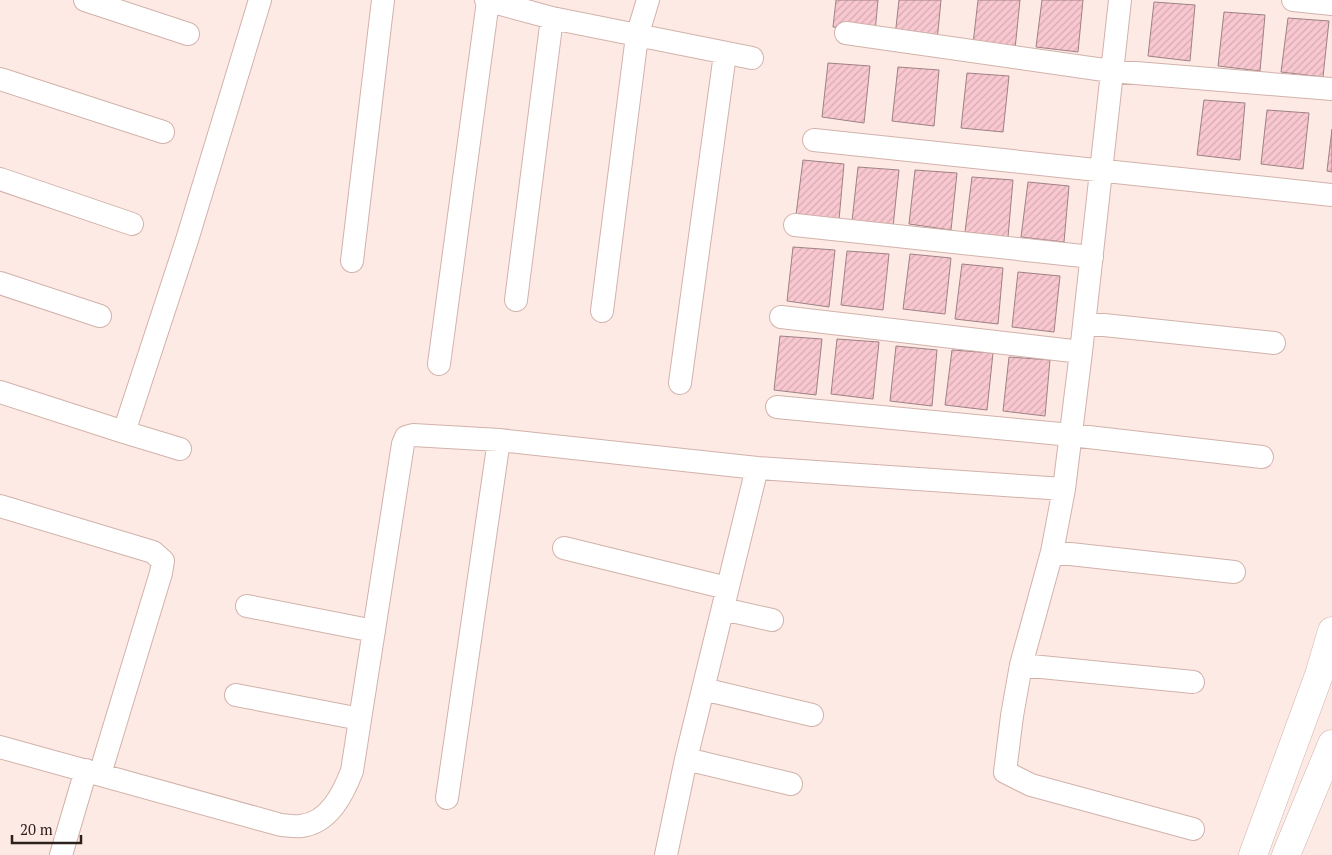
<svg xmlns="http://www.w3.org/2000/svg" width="1332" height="855" font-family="'PT Serif',serif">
  <defs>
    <pattern id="building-hatch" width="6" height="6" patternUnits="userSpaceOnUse" patternTransform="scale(1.25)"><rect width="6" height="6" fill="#f8c7cf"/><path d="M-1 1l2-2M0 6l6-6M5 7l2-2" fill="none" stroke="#d5abb1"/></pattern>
  </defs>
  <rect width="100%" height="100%" fill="#feeae5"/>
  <path fill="url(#building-hatch)" stroke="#9f8185" d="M836 0H878L875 32 833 27Z
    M899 0H941L937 41 895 36Z
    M978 0H1020L1015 49 973 44Z
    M1042 0H1083L1078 52 1036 47Z
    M1154 2 1195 5 1190 61 1148 56Z
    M1224 12 1265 15 1260 71 1218 66Z
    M1288 18 1329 21 1323 77 1281 72Z
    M828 63 870 66 864 123 822 117Z
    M898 67 939 70 934 126 892 121Z
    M967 73 1009 76 1003 132 961 128Z
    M1204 100 1245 103 1240 160 1197 155Z
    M1267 110 1309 113 1303 169 1261 164Z
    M1332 129V172L1327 171Z
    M803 160 844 164 839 220 796 215Z
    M858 167 899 170 893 227 852 221Z
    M915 170 957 173 951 230 909 224Z
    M972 177 1013 180 1008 237 965 232Z
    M1028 182 1069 186 1064 242 1021 237Z
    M793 247 835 250 829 307 787 301Z
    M847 251 889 254 883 310 841 305Z
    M910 254 951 258 945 314 903 309Z
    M962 264 1003 268 998 324 955 319Z
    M1018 272 1060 276 1054 332 1012 327Z
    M780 336 822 339 816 395 774 390Z
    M837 339 879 342 873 399 831 394Z
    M896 346 937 350 932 406 890 401Z
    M952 350 993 353 987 410 945 405Z
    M1009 357 1050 360 1045 416 1003 411Z"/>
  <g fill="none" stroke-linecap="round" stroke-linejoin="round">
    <defs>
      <path id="street" d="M85 0 188 34
        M486 0 552 18 752 58
        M1293 0 1332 4
        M846 33 1111 71 1332 89
        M0 79 163 132
        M814 140 1332 195
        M0 179 132 224
        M795 225 1092 257
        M352 261 383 0
        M0 283 100 316
        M516 300 552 18
        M602 311 637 36 648 0
        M781 317 1081 352
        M1085 323 1274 343
        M439 364 488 1
        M680 383 725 54
        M0 392 124 432 187 240 260 0
        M777 407 1071 435 1262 457
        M124 432 180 449
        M1064 489 1052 552 1021 665 1012 716 1005 772 1031 785 1193 829
        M0 506 153 552 163 561 161 573 100 774
        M564 548 727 588
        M1052 552 1234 572
        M247 606 374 631
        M723 609 772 620
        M1021 665 1193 682
        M703 689 812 715
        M236 695 360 719
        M0 747 281 825C287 825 294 827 301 826 329 823 343 794 352 771L403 444 406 437 413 435 499 440 757 468 1064 489 1081 352 1120 0
        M686 759 791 784
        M447 798 499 440
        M61 855 86 770
        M666 855 686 759 757 468"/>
      <path id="secondary" d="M1253 855 1319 675 1332 631
        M1286 855 1332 744"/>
    </defs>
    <use href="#street" stroke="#d1b2aa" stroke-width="24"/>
    <use href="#secondary" stroke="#d1b2aa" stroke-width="29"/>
    <use href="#street" stroke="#fff" stroke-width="22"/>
    <use href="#secondary" stroke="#fff" stroke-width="28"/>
  </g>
  <path d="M12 835v8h69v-8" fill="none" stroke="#2d211e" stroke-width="2.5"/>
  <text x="20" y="835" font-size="15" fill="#2d211e" stroke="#feeae5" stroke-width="4" paint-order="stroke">20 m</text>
</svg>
